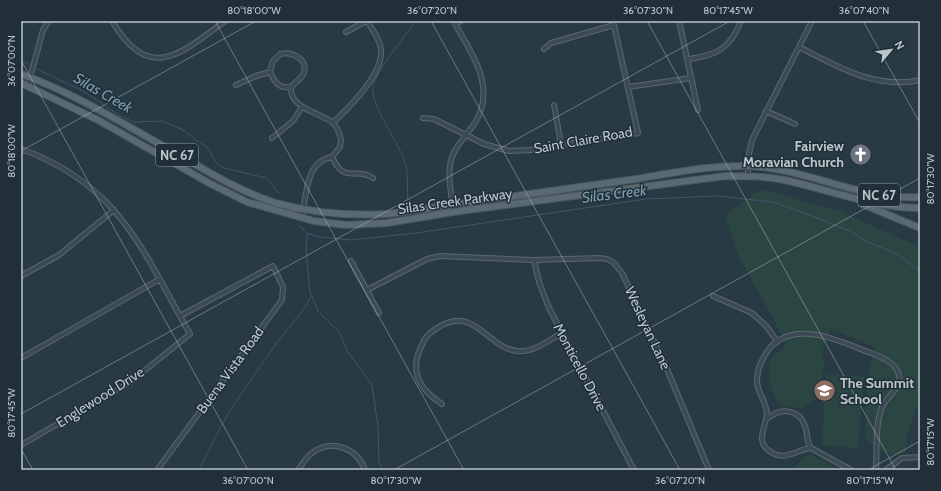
<svg xmlns="http://www.w3.org/2000/svg" width="941" height="491" font-family="Cabin,sans-serif">
  <rect width="100%" height="100%" fill="#283a43"/>
  <path fill="#2b4642" d="M760 189 839 211 920 247V396L907 436 906 453 890 455 866 440C864 405 866 381 875 347L831 329 822 352 824 367 820 397 800 408 778 405 769 383 770 359 787 344 737 253 725 216Z
    M826 373 864 377 858 448 822 445Z
    M810 454 839 470H793L801 460Z"/>
  <g fill="none" stroke-linecap="round" stroke-linejoin="round">
    <path stroke="#3c596a" stroke-width="1" d="M21 61 28 64
      M37 69 83 91 119 115 134 122 161 121 181 129 208 148 217 164 224 168 266 178 280 194
      M408 203C407 190 409 172 404 160 398 142 370 104 373 87 377 69 404 37 416 21
      M298 225 307 233 319 237 351 240 416 233 646 199 717 196 773 202 807 214 850 231 867 242 898 254 920 272
      M307 234 306 250 310 292 318 311 339 332 348 352 372 385 378 426 379 463 384 470
      M199 470 220 428 235 403 273 348 306 306 311 296"/>
    <defs>
      <path id="minor" d="M112 21C149 83 180 55 225 21
        M679 21 698 110
        M346 32 366 21
        M799 47C837 66 875 90 920 80
        M544 49 551 43 614 25
        M689 59C717 55 730 49 741 21
        M28 85 43 30 49 21
        M236 85 256 76 270 72
        M292 87C279 89 275 83 270 72L273 61 280 54C292 51 308 59 304 73 302 79 294 82 291 88 290 109 322 113 333 123 337 127 340 135 341 140L340 147 332 157C305 161 306 198 302 218
        M628 87 691 78
        M554 105 561 144
        M766 111 795 124
        M423 118 434 119 484 144 509 151 530 150 638 133 613 21
        M333 123C349 107 384 74 381 49 380 39 372 29 367 21
        M272 138 293 121 302 107
        M21 149C119 184 143 251 190 334L129 383 21 445
        M332 157C345 185 355 166 373 178
        M748 176V158L752 140 812 21
        M453 212C452 194 446 174 452 157 457 143 469 133 476 121 496 87 472 53 455 24L461 21
        M534 260 539 282 549 308 634 470
        M351 261 379 313
        M21 276 59 255 114 210
        M367 290 427 259 440 256 534 260 599 258 607 259 614 263 622 273 667 369 709 470
        M713 296 752 313 767 327 777 341
        M21 358 160 279
        M442 404C430 396 421 388 417 374 414 361 419 350 425 339 429 332 437 328 444 324 476 309 490 349 517 351 533 353 549 340 562 333
        M766 420C778 408 798 407 805 426 808 434 806 441 811 448
        M157 470 282 300 283 287 273 266 180 316
        M298 470C302 465 306 457 312 453 332 438 357 448 365 470
        M851 470 811 448C795 450 784 463 768 450 755 439 767 425 767 413 766 401 757 392 757 381 757 371 760 363 765 355 785 320 829 336 858 348 872 354 895 359 899 375 902 389 887 395 882 407 875 423 877 452 876 470
        M886 470 902 458 920 457"/>
      <path id="primary" d="M21 74C79 95 132 129 186 159 215 176 244 193 276 203 312 213 349 216 387 214 470 202 553 191 636 179 673 173 710 165 748 166 807 168 860 201 920 197
        M21 83 98 120 209 183 247 202 314 221 346 225 387 223 453 212 725 176C746 176 768 176 789 181 833 191 874 208 920 208
        M862 204 920 228"/>
    </defs>
    <use href="#minor" stroke="#5b6870" stroke-width="6"/>
    <use href="#primary" stroke="#49575f" stroke-width="8"/>
    <use href="#minor" stroke="#3c4b53" stroke-width="4"/>
    <use href="#primary" stroke="#5a6a73" stroke-width="6"/>
  </g>
  <path fill="none" stroke="#bac5cc" stroke-width="1" stroke-opacity="0.45" d="M215 21 464 470M431 21 680 470M647 21 896 470M863 21 920 123M21 60 248 470M21 151 256 21M21 414 730 21M21 449 33 470M394 470 920 178M868 470 920 441"/>
  <defs>
    <symbol id="church-disc" viewBox="-11 -11 22 22"><circle r="9.5" fill="#6b7280" stroke="#213038"/><path d="M-1.2-6h2.4v3.5h3.3v2.4h-3.3V6h-2.4V-.1h-3.3v-2.4h3.3Z" fill="#fff"/></symbol>
    <symbol id="school-disc" viewBox="-11 -11 22 22"><circle r="9.5" fill="#8d6e63" stroke="#213038"/><path d="M0-5L7-2L0 1L-7-2ZM-4 1L0 2.5L4 1V4Q0 6-4 4Z" fill="#fff"/></symbol>
  </defs>
  <g fill-rule="evenodd">
    <use href="#church-disc" x="848" y="142" width="25" height="25"/>
    <use href="#school-disc" x="812" y="378" width="25" height="25"/>
  </g>
  <g text-anchor="middle" stroke-width="3" stroke-linejoin="round" paint-order="stroke">
    <g fill="#213038" stroke="#8c98a0" stroke-width="1">
      <rect x="156" y="144" width="42" height="22" rx="3"/>
      <rect x="858" y="184" width="42" height="22" rx="3"/>
    </g>
    <g font-size="13" font-weight="bold" fill="#bac5cc">
      <text x="177" y="160">NC 67</text>
      <text x="879" y="200">NC 67</text>
    </g>
    <g font-size="14" fill="#bac5cc" stroke="#213038">
      <text transform="translate(583 140) rotate(-10)" y="5">Saint Claire Road</text>
      <text transform="translate(455 201) rotate(-8)" y="5">Silas Creek Parkway</text>
      <text transform="translate(648 328) rotate(65)" y="5">Wesleyan Lane</text>
      <text transform="translate(580 367) rotate(62)" y="5">Monticello Drive</text>
      <text transform="translate(230 370) rotate(-54)" y="5">Buena Vista Road</text>
      <text transform="translate(100 397) rotate(-32)" y="5">Englewood Drive</text>
    </g>
    <g font-size="14" font-weight="bold" fill="#bac5cc" stroke="#213038" text-anchor="end">
      <text x="844" y="151">Fairview<tspan x="844" dy="16">Moravian Church</tspan></text>
      <text x="840" y="388" text-anchor="start">The Summit<tspan x="840" dy="16">School</tspan></text>
    </g>
    <g font-size="15" font-style="italic" fill="#7b9dae" stroke="#213038">
      <text transform="translate(103 93) rotate(30)" y="5">Silas Creek</text>
      <text transform="translate(614 194) rotate(-7)" y="5">Silas Creek</text>
    </g>
  </g>
  <rect width="941" height="491" fill="none" stroke="#213038" stroke-width="44"/>
  <g transform="translate(891 50) rotate(61)" stroke="#213038" stroke-width="3" paint-order="stroke">
  <path d="M0-3L7 15L0 10L-7 15Z" fill="#bac5cc"/>
  <text y="-6" font-size="11" font-weight="bold" text-anchor="middle" fill="#bac5cc">N</text>
  </g>
  <rect x="22" y="22" width="897" height="447" fill="none" stroke="#bac5cc" stroke-width="1.5"/>
  <g font-size="10" text-anchor="middle" fill="#bac5cc">
    <text x="254" y="14">80°18'00"W</text>
    <text x="432" y="14">36°07'20"N</text>
    <text x="648" y="14">36°07'30"N</text>
    <text x="728" y="14">80°17'45"W</text>
    <text x="864" y="14">36°07'40"N</text>
    <text transform="translate(11 61) rotate(-90)" y="4">36°07'00"N</text>
    <text transform="translate(11 151) rotate(-90)" y="4">80°18'00"W</text>
    <text transform="translate(930 179) rotate(-90)" y="4">80°17'30"W</text>
    <text transform="translate(11 413) rotate(-90)" y="4">80°17'45"W</text>
    <text transform="translate(930 442) rotate(-90)" y="4">80°17'15"W</text>
    <text x="248" y="484">36°07'00"N</text>
    <text x="396" y="484">80°17'30"W</text>
    <text x="680" y="484">36°07'20"N</text>
    <text x="870" y="484">80°17'15"W</text>
  </g>
</svg>
